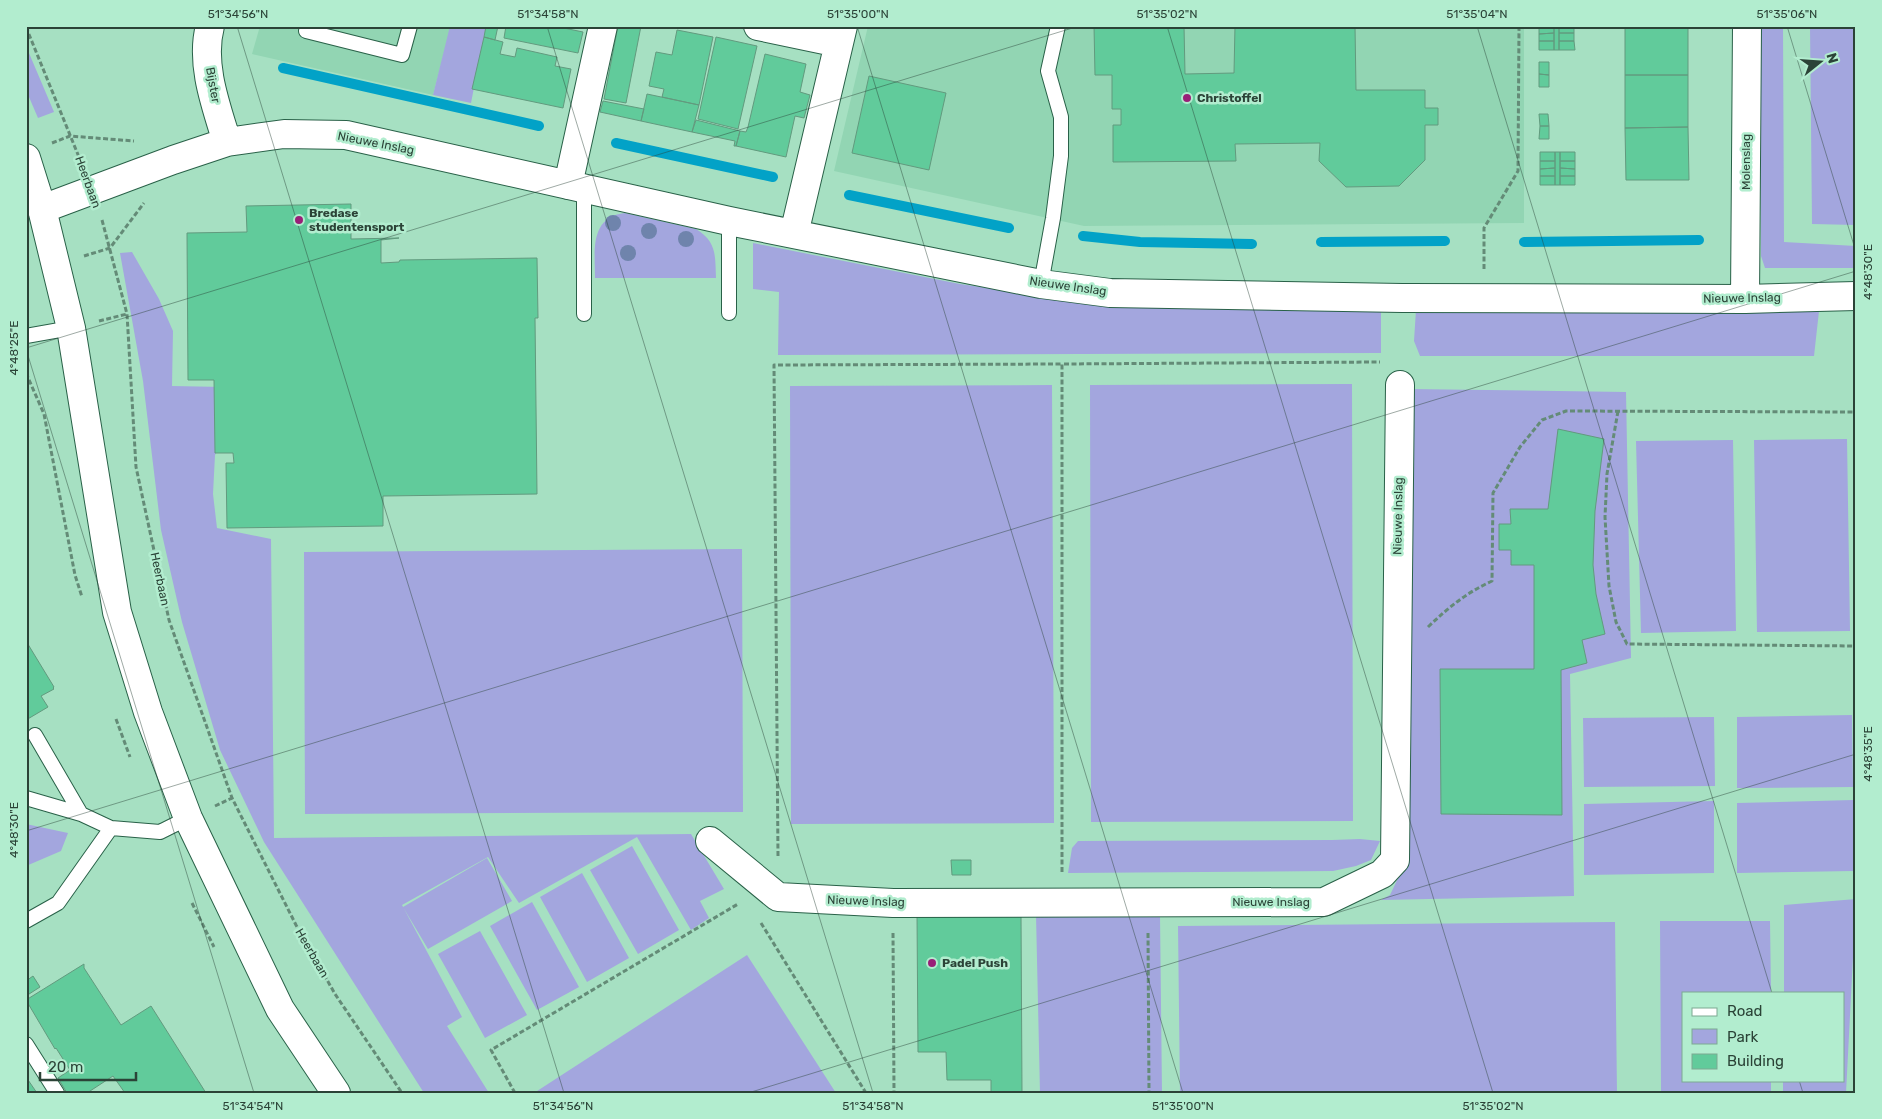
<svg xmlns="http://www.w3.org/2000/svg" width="1882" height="1119" font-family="Rubik,sans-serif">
  <rect width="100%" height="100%" fill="#a6e0c2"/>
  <path fill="#92d5b3" d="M260 26H451L433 95 252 54Z
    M868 26H1524V223L1084 226 834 171Z"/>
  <path fill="#a3a6de" d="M450 26H486L471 103 433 95Z
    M1760 26H1783L1784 242 1856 246V268H1765L1761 256Z
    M1810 26H1856V225L1812 224Z
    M26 46 54 112 38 118 26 90Z
    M625 213 696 229C717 242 715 255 716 278H595C595 252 589 217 625 213Z
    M753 243 960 284 1050 297 1381 309V353L778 355 779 292 753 289Z
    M132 252 159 299 173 331 172 386 224 387 225 437 215 455 213 494 217 528 271 539 274 838 691 834 724 889 700 901 709 918 691 930 637 837 519 903 488 857 402 905 462 1017 447 1026 489 1093H424L264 842 220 750 182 622 161 530 143 381 120 253Z
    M1416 310 1819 311 1814 356H1420L1414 341Z
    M1352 384 1353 821 1091 822 1090 385Z
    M1052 385 1054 823 791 824 790 386Z
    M1409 389 1626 392 1631 658 1570 674 1574 896 1381 900 1390 895 1408 857Z
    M1847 439 1850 631 1757 632 1754 440Z
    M1733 440 1736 631 1641 633 1636 441Z
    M742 549 743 812 305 814 304 552Z
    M1852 715 1853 787 1737 788V717Z
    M1714 717 1715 786 1584 787 1583 718Z
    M1853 800V871L1737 873V803Z
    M1714 801V873L1584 875V804Z
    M26 824 68 833 61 851 26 866Z
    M1360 839 1380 841 1371 860 1356 866 1333 871 1068 873 1072 848 1078 841 1332 840Z
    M632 846 679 930 638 954 590 870Z
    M487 858 512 901 428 949 403 907Z
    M582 873 629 958 587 982 540 897Z
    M1856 899 1846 1093H1783V1080H1843V993H1784V905Z
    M532 902 579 987 537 1010 490 926Z
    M1036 915H1160L1162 1093H1040Z
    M1660 921H1770L1771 993H1683V1080H1771V1093H1661Z
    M1615 922 1617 1093H1180L1178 926Z
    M480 931 527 1015 485 1038 438 954Z
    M747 955 836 1093H534Z"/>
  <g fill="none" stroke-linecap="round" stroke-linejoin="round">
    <path stroke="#02a2c7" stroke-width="10" d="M283 68 539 126
      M616 143 773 177
      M849 195 1009 228
      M1083 236 1140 242 1252 244
      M1321 242 1445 241
      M1524 242 1699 240"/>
  </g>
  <path fill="#61cb9b" stroke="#629a7e" d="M486 26H498L495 40 484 37Z
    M506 26H554L583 32 578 53 504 38Z
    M618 26H641L626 103 604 99Z
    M1094 26H1184L1185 74 1234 73 1235 26H1355L1356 90H1425V108H1438V125H1425V160L1399 186 1346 187 1319 161 1320 143 1235 144 1236 161 1113 162V125H1121V109H1112V75H1095Z
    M1539 26H1554V33L1539 34Z
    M1554 26H1559V50H1554Z
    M1559 26H1574V33H1559Z
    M1625 26H1688V75H1625Z
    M677 30 713 37 699 105 662 97 664 89 649 86 656 52 672 55Z
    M1554 33V41H1539V34Z
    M1559 33H1574V41H1559Z
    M484 37 503 42 500 54 515 57 517 48 557 57 555 66 571 69 563 108 472 89Z
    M716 37 757 46 738 129 698 119Z
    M1539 41H1554V50H1539Z
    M1559 41H1574L1575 50H1559Z
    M765 54 806 64 800 92 810 95 804 118 795 116 786 157 736 146 740 131 746 132 748 127Z
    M1539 62H1549V75L1539 74Z
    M1539 74 1549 75V87H1539Z
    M1625 75H1688V127L1625 128Z
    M869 76 946 93 929 170 852 153Z
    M647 94 699 105 692 132 641 121Z
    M603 101 644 109 641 121 600 112Z
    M1539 114H1548L1549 126H1540Z
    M696 120 740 131 736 146H734L735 141 692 132Z
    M1540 126H1549V139H1539Z
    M1688 127 1689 180H1626L1625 128Z
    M1540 152H1555V161H1540Z
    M1555 152H1560V185H1555Z
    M1560 152H1575V161H1560Z
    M1540 161H1555V168L1540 169Z
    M1560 161H1575V169L1560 168Z
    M1555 168V176H1540V169Z
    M1560 168 1575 169V176H1560Z
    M1540 176H1555V185H1540Z
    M1560 176H1575V185H1560Z
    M351 204V239L399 238 381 240V263L399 262 400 260 537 258 538 318H535L537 494 383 496V526L227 528 226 463H234L233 453H215L214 380H188L187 233 247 232 246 206Z
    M1558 429 1604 439 1595 511 1593 565 1596 594 1605 634 1582 640 1587 663 1561 670 1562 815 1441 814 1440 669H1534V565H1511V550H1499V524H1511L1510 509H1548Z
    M26 641 54 687 53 688 54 689 41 696 48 707 26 720Z
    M951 860H971V875H952Z
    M1021 913 1022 1093H991V1080H947L946 1052H918L917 914Z
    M84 964V968L121 1025 151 1006 206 1093H125L113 1076 87 1093H67L58 1078 70 1070 56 1048 55 1049 26 1000Z
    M33 976 40 987 26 996V981Z
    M26 1077 37 1093H26Z"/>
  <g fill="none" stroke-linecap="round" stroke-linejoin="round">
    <defs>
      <path id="lane" d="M307 26 306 31 402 55 410 26
        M584 188V314
        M729 221V313
        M1041 284 1053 218 1061 156V117L1048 71 1058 26
        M26 336 71 328
        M35 735 81 814
        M26 798 81 814 111 828 160 832 188 818
        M26 921 58 903 111 828
        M26 1044 57 1093"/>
      <path id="street" d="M210 26C200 64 216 106 227 142
        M758 26 839 43
        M568 185 603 26
        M42 209 173 160 227 142 284 134 346 135 729 221 1041 284 1110 293 1402 298 1745 299 1856 296
        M794 234 843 26
        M1745 299 1747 26
        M710 841 778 897 893 903 1324 902 1382 874 1395 860 1400 385"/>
      <path id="secondary" d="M26 158 42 209 71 328 117 612 148 712 188 818 280 1009 336 1093"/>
    </defs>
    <use href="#lane" stroke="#296148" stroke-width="16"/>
    <use href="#street" stroke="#296148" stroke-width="30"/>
    <use href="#secondary" stroke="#296148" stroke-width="30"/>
    <path stroke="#648b77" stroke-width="3" stroke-dasharray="5 2.5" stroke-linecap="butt" d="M26 27 81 162
      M52 143 70 136 134 141
      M102 220 127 314 136 467 169 620 232 798 296 925 335 994 402 1093
      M84 256 110 248 144 203
      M1484 269V228L1518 171 1519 26
      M99 321 127 314
      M26 373 44 414 75 575 82 597
      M1618 411 1607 474 1605 517 1609 586 1616 622 1627 644 1856 646
      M1428 627C1449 607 1466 593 1492 581L1493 493 1520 447 1542 420 1566 411 1856 412
      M116 719 130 757
      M215 806 232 798
      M778 856 774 365 1062 364
      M1062 872V364L1380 362
      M192 903 214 947
      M761 923 866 1093
      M893 933 894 1093
      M1148 933 1149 1093
      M515 1093 491 1050 738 904"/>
    <use href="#lane" stroke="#fff" stroke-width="14"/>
    <use href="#street" stroke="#fff" stroke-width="28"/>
    <use href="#secondary" stroke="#fff" stroke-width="28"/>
  </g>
  <g fill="#6f84ac">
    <circle cx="613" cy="223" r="8"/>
    <circle cx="649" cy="231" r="8"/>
    <circle cx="686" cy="239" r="8"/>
    <circle cx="628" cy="253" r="8"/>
  </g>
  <path fill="none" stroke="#2b4337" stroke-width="1" stroke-opacity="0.45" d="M237 26 564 1093M547 26 873 1093M857 26 1183 1093M1167 26 1493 1093M1477 26 1772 993M1787 26 1856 252M26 348 1079 26M26 349 254 1093M26 831 1856 271M1799 1080 1803 1093M748 1093 1856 754"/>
  <g fill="#991f78" stroke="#b2edcf" stroke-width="2">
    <circle cx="1187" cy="98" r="5"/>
    <circle cx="299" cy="220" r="5"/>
    <circle cx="932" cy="963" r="5"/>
  </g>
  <g text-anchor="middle" stroke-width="5" stroke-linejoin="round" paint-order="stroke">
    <g font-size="12" fill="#2b4337" stroke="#b2edcf">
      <text transform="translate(213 85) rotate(80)" y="4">Bijster</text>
      <text transform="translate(376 143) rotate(11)" y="4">Nieuwe Inslag</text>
      <text transform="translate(1746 162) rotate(-90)" y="4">Molenslag</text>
      <text transform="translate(88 182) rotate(70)" y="4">Heerbaan</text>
      <text transform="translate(1068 286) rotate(8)" y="4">Nieuwe Inslag</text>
      <text transform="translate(1742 298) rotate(-1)" y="4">Nieuwe Inslag</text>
      <text transform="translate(1398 516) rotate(-89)" y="4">Nieuwe Inslag</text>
      <text transform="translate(160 579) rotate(78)" y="4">Heerbaan</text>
      <text transform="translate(866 901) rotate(2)" y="4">Nieuwe Inslag</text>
      <text x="1271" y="906">Nieuwe Inslag</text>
      <text transform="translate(312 953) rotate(60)" y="4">Heerbaan</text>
    </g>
    <g font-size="12" font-weight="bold" fill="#2b4337" stroke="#b2edcf" text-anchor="start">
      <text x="1197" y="102">Christoffel</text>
      <text x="309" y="217">Bredase<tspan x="309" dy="14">studentensport</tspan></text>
      <text x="942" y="967">Padel Push</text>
    </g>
  </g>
  <rect width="1882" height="1119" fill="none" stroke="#b2edcf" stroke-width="55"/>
  <rect x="1682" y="992" width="162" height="90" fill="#b2edcf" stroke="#7ca992"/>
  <rect x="1692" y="1008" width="25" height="8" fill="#ffffff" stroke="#7ca992"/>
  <text x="1727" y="1016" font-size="15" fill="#2b4337">Road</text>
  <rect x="1692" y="1029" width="25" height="15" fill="#a3a6de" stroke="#7ca992"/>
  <text x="1727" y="1042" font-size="15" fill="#2b4337">Park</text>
  <rect x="1692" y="1054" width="25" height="15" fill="#61cb9b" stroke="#7ca992"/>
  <text x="1727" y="1066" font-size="15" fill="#2b4337">Building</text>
  <g transform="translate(1820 62) rotate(73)" stroke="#b2edcf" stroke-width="4" paint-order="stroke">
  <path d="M0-4L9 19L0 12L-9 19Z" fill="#2b4337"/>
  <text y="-8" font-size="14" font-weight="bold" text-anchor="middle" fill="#2b4337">N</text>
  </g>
  <path d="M40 1072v8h96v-8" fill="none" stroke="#2b4337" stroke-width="2.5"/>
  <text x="48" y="1072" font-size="15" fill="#2b4337" stroke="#b2edcf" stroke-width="4" paint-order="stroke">20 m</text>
  <rect x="28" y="28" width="1826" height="1064" fill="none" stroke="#2b4337" stroke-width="2"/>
  <g font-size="12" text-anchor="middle" fill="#2b4337">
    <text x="238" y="18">51°34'56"N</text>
    <text x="548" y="18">51°34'58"N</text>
    <text x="858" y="18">51°35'00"N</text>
    <text x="1167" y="18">51°35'02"N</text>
    <text x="1477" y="18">51°35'04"N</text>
    <text x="1787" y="18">51°35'06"N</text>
    <text transform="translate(1868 272) rotate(-90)" y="4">4°48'30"E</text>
    <text transform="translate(14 348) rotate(-90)" y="4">4°48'25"E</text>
    <text transform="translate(1868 754) rotate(-90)" y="4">4°48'35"E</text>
    <text transform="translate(14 830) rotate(-90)" y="4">4°48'30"E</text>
    <text x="253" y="1110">51°34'54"N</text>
    <text x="563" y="1110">51°34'56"N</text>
    <text x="873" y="1110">51°34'58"N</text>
    <text x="1183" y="1110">51°35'00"N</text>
    <text x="1493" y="1110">51°35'02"N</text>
  </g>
</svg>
